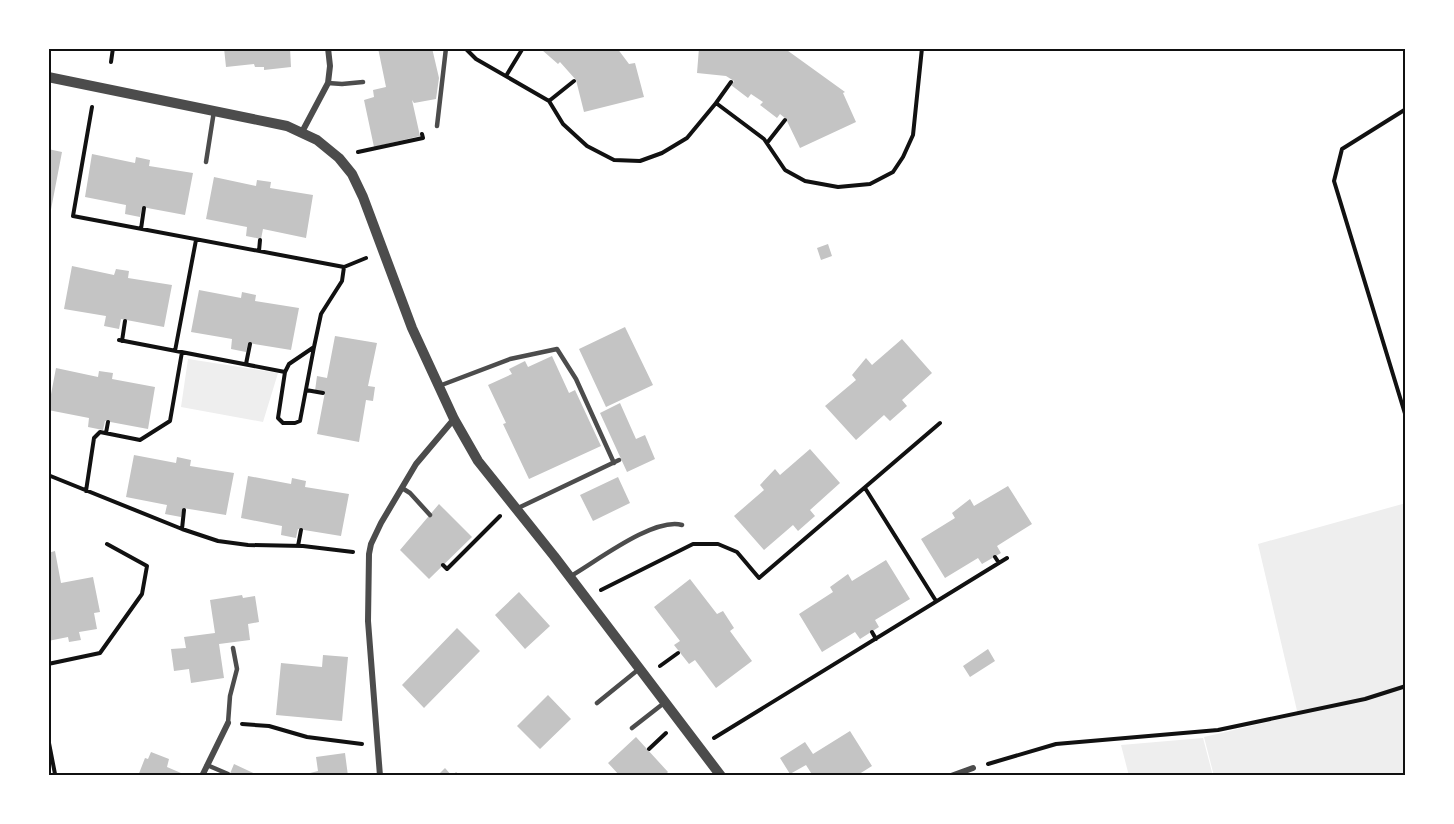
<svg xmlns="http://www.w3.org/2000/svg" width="1454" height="824" font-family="'Public Sans',sans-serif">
  <rect width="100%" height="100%" fill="#fff"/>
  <path fill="#eee" d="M188 359 278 373 263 422 181 407Z
    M1406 503V776H1214L1204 737 1298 715 1258 544Z
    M1203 738 1213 776H1129L1121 745Z"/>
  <path fill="#c4c4c4" d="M224 48H290L291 67 264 70V67H255L254 64 226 67Z
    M378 48H432L439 78 436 99 414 103 412 100 420 136 374 147 364 100 374 97 373 90 386 87Z
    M543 48H617L629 64 635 63 644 97 584 112 576 80 560 62 558 64 542 50Z
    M699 48H784L845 92 843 93 856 122 800 148 786 119 780 114 777 118 760 105 763 102 751 94 748 98 731 85 734 81 726 76 697 73Z
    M48 149 62 152 49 220H48Z
    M92 154 135 163 136 157 150 160 149 166 193 173 185 215 142 207 140 217 125 214 126 205 85 197Z
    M214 177 256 186 257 180 271 182 270 188 313 195 306 238 263 229 261 239 246 236 247 227 206 219Z
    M828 244 832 256 821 260 817 248Z
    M72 266 114 275 116 269 129 271 128 278 172 285 164 327 121 319 119 329 104 326 106 316 64 309Z
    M199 290 241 298 242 292 256 295 255 301 299 308 291 350 248 343 246 352 231 349 232 339 191 332Z
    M625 327 653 385 606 407 579 349Z
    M335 336 377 343 368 386 375 387 373 401 366 400 359 442 317 434 325 392 315 391 317 376 327 378Z
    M902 339 932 373 902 400 907 406 890 421 884 415 856 440 825 406 856 380 852 375 866 358 872 365Z
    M552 356 569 393 575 390 601 446 529 479 503 424 506 423 488 385 512 374 509 369 525 361 528 367Z
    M56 368 98 377 99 371 113 373 112 379 155 387 148 429 105 421 103 430 88 427 89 418 48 410Z
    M620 403 636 439 645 435 655 459 627 472 600 413Z
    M810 449 840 483 810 510 815 516 798 531 793 525 764 550 734 516 764 490 760 485 775 469 780 475Z
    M134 455 176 463 177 457 191 460 190 466 234 473 226 515 183 508 181 517 165 514 167 505 126 497Z
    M248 476 291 484 292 478 306 481 305 487 349 494 341 536 298 529 296 538 281 535 282 526 241 518Z
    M618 477 630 503 593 521 580 495Z
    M1008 486 1032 524 997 546 1001 553 982 564 978 558 945 578 921 539 955 518 952 513 970 499 974 506Z
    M439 504 472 537 429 579 400 550Z
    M55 551 61 583 93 577 100 612 94 613 97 629 79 632 81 640 69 642 68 637 48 641V553Z
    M886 560 910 599 875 620 879 627 860 639 855 632 822 652 799 614 833 592 830 587 848 574 852 581Z
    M690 579 717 614 723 611 734 628 730 631 752 661 716 688 695 660 689 664 674 645 680 641 654 607Z
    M519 592 550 626 525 649 495 615Z
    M242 595 243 598 255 596 259 622 248 624 250 640 219 644 224 678 191 683 189 669 174 671 171 649 186 648 184 637 215 633 210 600Z
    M457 628 480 651 424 708 402 685Z
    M988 649 995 661 970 677 963 666Z
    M323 655 348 657 342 721 276 715 281 663 322 667Z
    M548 695 571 719 540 749 517 726Z
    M850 731 872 766 856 776H813L806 765 790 774 780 758 805 742 813 754Z
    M636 737 668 772 664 776H620L608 763Z
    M151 752 169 759 167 767 181 773 179 776H138L145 758 148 759Z
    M345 753 348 776H310V773L318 771 316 757Z
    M234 764 260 776H229Z
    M445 768 452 776 456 772 461 776H437Z"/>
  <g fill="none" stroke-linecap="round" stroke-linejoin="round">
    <path stroke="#111" stroke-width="4" d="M465 48 476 59 549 101 563 124 587 146 614 160 640 161 662 153 687 138 716 103 764 139 785 170 805 181 838 187 870 184 893 172 903 157 913 135 922 48
      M111 62 113 48
      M506 76 523 48
      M549 101 574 81
      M716 103 731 82
      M92 107 73 216 344 267 366 258
      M1406 109 1342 149 1334 181 1406 417
      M767 143 785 120
      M358 152 423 138 422 134
      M141 229 144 208
      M259 251 260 240
      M119 340 285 372 289 364 314 347 321 314 342 281 344 267
      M122 341 125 321
      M175 351 196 240
      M246 364 250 344
      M285 372 278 418 283 423H295L300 421 314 347
      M306 390 323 393
      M106 433 108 422
      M48 475 182 529 218 541 248 545 303 546 353 552
      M865 488 936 601
      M86 491 94 438 100 432 140 440 170 421 182 352
      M182 529 184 510
      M298 546 301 530
      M995 557 999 563
      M443 565 447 569 500 516
      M601 590 693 544H718L737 552 759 578 940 423
      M872 632 876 639
      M48 664 100 653 142 594 147 566 107 544
      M660 666 678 653
      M242 724 269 726 307 737 362 744
      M48 738 55 774
      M714 738 1007 558
      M649 749 666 733
      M988 764 1056 744 1218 730 1365 699 1406 686"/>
    <path stroke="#4c4c4c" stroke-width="4.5" d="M328 83 342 84 363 82
      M437 126 446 48
      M206 162 214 111
      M439 386 510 359 557 349 576 379 614 463
      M402 488 410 493 430 515
      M516 509 619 460
      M571 576C597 561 654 517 682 525
      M597 703 639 669
      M228 723 230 696 237 669 233 648
      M632 728 664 703
      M207 765 228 774"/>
    <path stroke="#4c4c4c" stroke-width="6" d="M302 132 328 83 330 66 328 48
      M202 776 228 723
      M380 776 368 621 369 554 371 544 381 523 416 464 454 419
      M951 776 973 768"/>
    <path stroke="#4c4c4c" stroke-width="10" d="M48 77 287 126 317 140 339 158 352 174 363 197 412 328 454 419 478 461 554 556 721 776"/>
  </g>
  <rect width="1454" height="824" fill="none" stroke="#ffffff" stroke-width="99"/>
  <rect x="50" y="50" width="1354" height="724" fill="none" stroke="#111" stroke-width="2"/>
</svg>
